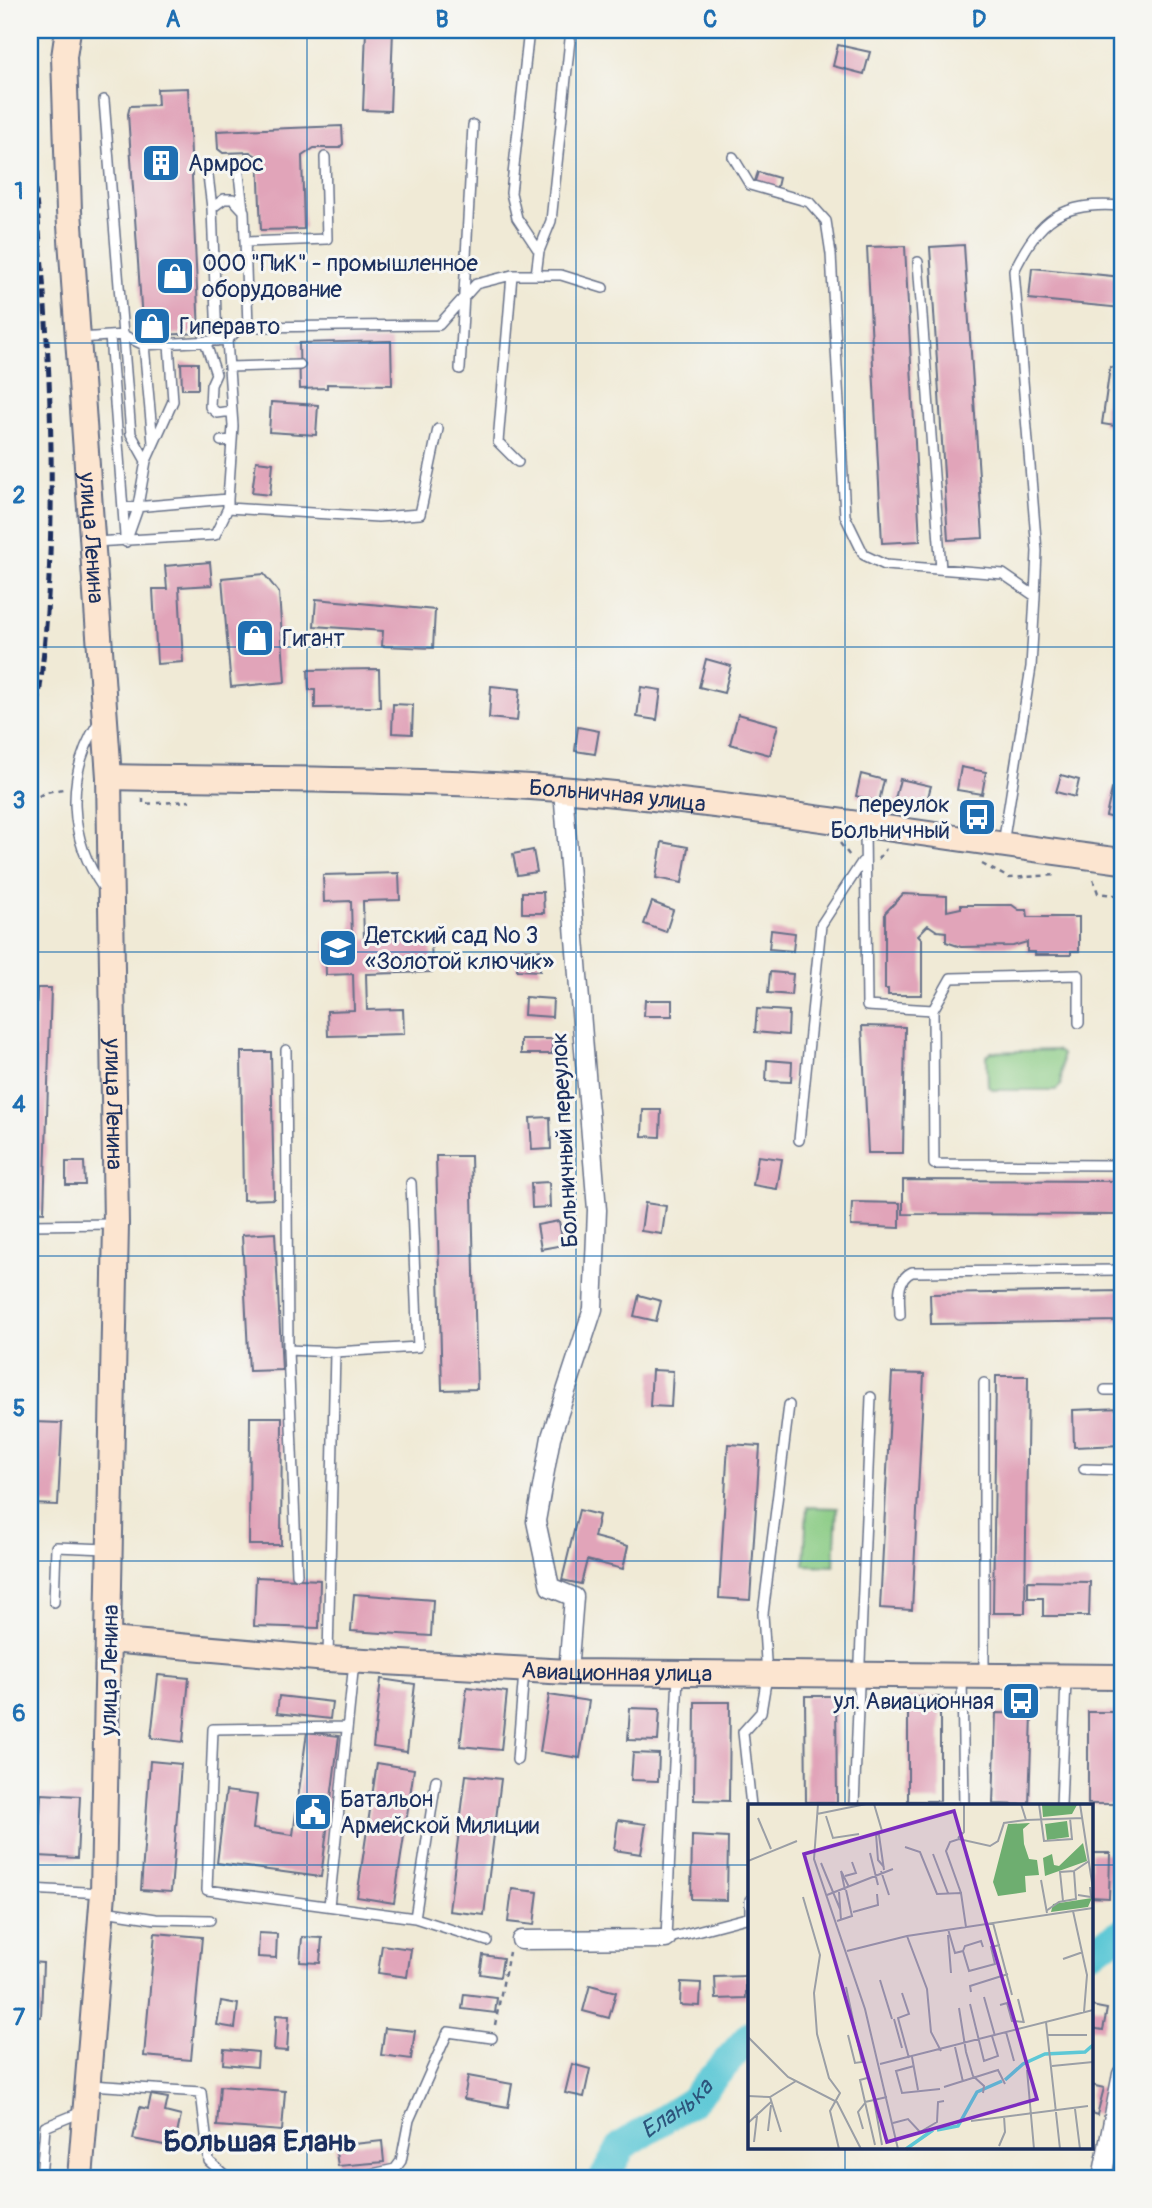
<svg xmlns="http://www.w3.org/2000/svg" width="1152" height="2208" font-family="Pangolin,sans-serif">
  <rect width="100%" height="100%" fill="#f6f6f2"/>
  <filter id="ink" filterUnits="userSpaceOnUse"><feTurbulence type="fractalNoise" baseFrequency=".0143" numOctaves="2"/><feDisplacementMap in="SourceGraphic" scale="14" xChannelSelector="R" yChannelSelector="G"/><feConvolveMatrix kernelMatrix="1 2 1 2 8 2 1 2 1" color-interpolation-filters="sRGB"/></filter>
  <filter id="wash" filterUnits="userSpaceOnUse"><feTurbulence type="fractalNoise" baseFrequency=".00686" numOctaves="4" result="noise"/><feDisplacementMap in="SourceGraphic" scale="28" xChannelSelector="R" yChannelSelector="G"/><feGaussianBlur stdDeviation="1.57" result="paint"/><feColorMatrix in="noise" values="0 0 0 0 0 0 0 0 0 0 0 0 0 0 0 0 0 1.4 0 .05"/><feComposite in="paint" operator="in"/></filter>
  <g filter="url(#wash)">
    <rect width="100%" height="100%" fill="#f0ead6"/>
    <path fill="#88ca82" stroke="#527c70" stroke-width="2" d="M1056 1050 1062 1054 1061 1085 1056 1090H994L988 1086 987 1056 991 1052Z
      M807 1507 837 1508 834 1566 804 1565Z"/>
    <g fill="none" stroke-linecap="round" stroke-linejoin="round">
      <g stroke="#5dc8d6" stroke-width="30">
        <path d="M1091 1950 1122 1933"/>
        <path id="s1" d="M604 2178 622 2146 692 2101 750 2036"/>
      </g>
    </g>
    <g id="blocks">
      <path fill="#e1a4b9" d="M366 30H393L390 111 363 110Z
        M838 45 870 52 864 74 833 66Z
        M188 88 199 333 143 336 128 114 130 106 158 105 157 89Z
        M342 126 343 144 339 148H314L302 156 304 229 261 230 258 157 250 152 223 153 218 149 217 131Z
        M758 172 779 178 776 191 754 184Z
        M964 245 983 538 948 540 930 247Z
        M905 246 920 541 882 543 867 247Z
        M1032 268 1122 277V308L1029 299Z
        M391 341 392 385 327 384V388L300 389 299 343Z
        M181 363H198V389H182Z
        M1110 367 1122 369V427L1102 424Z
        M271 402 318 405 316 435 269 432Z
        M256 461 273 463 270 495 252 493Z
        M210 562 212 585 179 587 183 662 157 664 153 589H167L165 566Z
        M264 574 279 593 285 682 231 687 222 578Z
        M316 599 435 610 433 648 382 646 383 631 314 626Z
        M706 659 731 666 724 693 699 687Z
        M379 669 380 707 315 708V690H309L308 670Z
        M491 686 520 689 517 721 489 718Z
        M641 687 661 690 657 720 637 717Z
        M393 704 413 705 412 734 392 733Z
        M738 714 778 725 770 755 730 744Z
        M578 727 599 731 595 754 575 751Z
        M961 767 986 772 982 794 957 790Z
        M861 774 884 780 879 802 856 796Z
        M1061 775 1079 780 1075 797 1056 792Z
        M900 779 931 786 924 811 894 803Z
        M1112 789 1122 792V820L1106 816Z
        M662 842 688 847 682 883 656 878Z
        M533 850 537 872 517 875 513 854Z
        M399 873 400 900 363 901 364 939 431 937 432 972 366 974 367 1010 403 1009 404 1034 328 1036 327 1011 354 1010 353 974 326 975 325 940 352 939 351 901 324 902 323 875Z
        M522 892H543L544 913H522Z
        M903 894 947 896V911L961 908V905H1012L1019 910H1027L1028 917H1079V951H1071V955H1035V952H1027V942L1013 946 961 947 946 942V932L937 931 928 925 918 935 922 939V995H888V989H885V913Z
        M652 902 673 910 666 932 644 924Z
        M771 930 795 933 793 951 769 949Z
        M518 949 540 950V971L517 970Z
        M770 972 793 974 791 995 768 993Z
        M37 988H51L44 1212 30 1211Z
        M525 997 553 999 552 1017 524 1015Z
        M645 1000H672V1016H644Z
        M757 1009 789 1011 788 1035 755 1032Z
        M862 1026 905 1027 903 1153H868Z
        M521 1039H552V1054H521Z
        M241 1052H271L274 1199 243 1200Z
        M767 1060 792 1062 791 1082 766 1081Z
        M643 1110H661L660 1137 642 1136Z
        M550 1117 551 1149 532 1150 530 1118Z
        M436 1156H471L477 1389 442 1390Z
        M758 1156 782 1159 777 1189 753 1185Z
        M66 1162H84L85 1185H66Z
        M903 1180 1122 1181V1215L903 1214Z
        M549 1182 550 1207 532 1208 531 1183Z
        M852 1202 900 1203V1228L851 1226Z
        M645 1203 666 1206 662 1234 641 1231Z
        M559 1221 563 1245 541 1249 537 1225Z
        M275 1233 282 1370 249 1371 242 1235Z
        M1122 1291V1321L931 1324 930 1294Z
        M639 1295 661 1301 656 1321 634 1316Z
        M652 1370 673 1371 671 1407 650 1406Z
        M892 1373 924 1374 912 1610 880 1608Z
        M996 1376H1028L1025 1613H993Z
        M1122 1408V1445L1074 1447 1073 1410Z
        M250 1417H282L281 1545H249Z
        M32 1422 62 1423 58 1505 30 1504Z
        M728 1444 760 1446 750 1600 719 1598Z
        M579 1510 599 1515 594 1537 628 1546 623 1569 587 1560 581 1584 562 1580Z
        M256 1577 320 1580 319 1628 254 1626Z
        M1028 1581 1090 1582 1089 1616H1043V1598H1028Z
        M354 1594 433 1600 431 1636 351 1631Z
        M158 1675 189 1678 183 1742 151 1738Z
        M381 1679 415 1684 407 1752 373 1747Z
        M467 1687 507 1692 501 1750 460 1746Z
        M549 1695 589 1701 580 1758 540 1752Z
        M279 1696 332 1702 330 1719 277 1713Z
        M805 1696H836L837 1802H806Z
        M908 1697H940V1801H908Z
        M695 1702H730L729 1801 694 1800Z
        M630 1708 660 1709 658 1741 628 1740Z
        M1088 1712H1122V1804H1088Z
        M996 1713 1032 1714 1029 1805 993 1804Z
        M307 1732 339 1736 321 1877 217 1863 226 1791 257 1795 253 1829 293 1835Z
        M633 1753 659 1754 658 1781 631 1780Z
        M150 1761 181 1764 171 1892 141 1890Z
        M377 1763 414 1769 394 1903 357 1897Z
        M466 1775 501 1779 484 1915 449 1911Z
        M41 1794 80 1796 77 1858 38 1856Z
        M618 1820 646 1824 641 1854 614 1850Z
        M692 1836 728 1838 727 1900 691 1899Z
        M1091 1853H1110L1109 1898 1091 1897Z
        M512 1889 538 1892 534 1925 508 1922Z
        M155 1933 202 1937 191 2060 144 2056Z
        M259 1933 277 1934 276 1958 258 1957Z
        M302 1937 322 1938 320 1963 300 1962Z
        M382 1945 411 1949 407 1977 378 1973Z
        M483 1955 503 1958 500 1977 480 1974Z
        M30 1962 43 1963 41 2017 30 2016Z
        M746 1976V1998L716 1999 715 1977Z
        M681 1982 701 1983 700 2006 680 2005Z
        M590 1985 616 1992 609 2018 583 2011Z
        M464 1994 497 1998 495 2013 462 2009Z
        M221 2001 238 2004 235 2028 217 2025Z
        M1091 2006 1107 2009 1103 2030 1091 2028Z
        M276 2015 289 2016 287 2051 274 2050Z
        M385 2028 415 2031 411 2059 381 2055Z
        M224 2049 258 2052 257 2067 223 2064Z
        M572 2064 590 2069 584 2097 565 2093Z
        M468 2076 512 2084 508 2107 464 2099Z
        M1091 2085 1104 2088 1097 2115 1091 2113Z
        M220 2086 285 2091 282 2131 217 2126Z
        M151 2095 168 2098 165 2112 181 2116 174 2147 133 2139 140 2107 148 2109Z
        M30 2140H40L37 2178H30Z
        M382 2141 384 2162 338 2166 335 2146Z"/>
    </g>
  </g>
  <g filter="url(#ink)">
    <use href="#blocks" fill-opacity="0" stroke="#667088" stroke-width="2"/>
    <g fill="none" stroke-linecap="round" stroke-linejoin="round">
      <defs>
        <path id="lane" d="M529 30 511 193 517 218 539 251
          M104 100 131 434 146 461
          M733 157 750 185 809 202 826 221 831 254 845 516 864 555 885 565 1003 574 1035 596 1031 667 1003 844
          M212 208 207 167 238 166 243 209
          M246 242 327 239 325 157
          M918 262 941 569
          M512 275 498 442 518 462
          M536 275 539 251 551 221 571 30
          M110 336 125 536
          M80 338 123 335 144 345 227 340 241 327 439 325 476 284 512 275H561L603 288
          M205 341 216 374 211 385 210 407 217 413 232 411
          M217 341 212 208 224 199H233L244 211 248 326
          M144 345 153 443
          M229 367 300 365
          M460 369 473 125
          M221 441 232 440
          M123 508 228 499
          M228 508 378 517 420 514 438 429
          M94 542 215 535 228 508V499L233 426 227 340
          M126 542 137 511 146 461 173 401 169 344
          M1035 596 1037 551 1014 271C1040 218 1062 201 1122 206
          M98 723C65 776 68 839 104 889
          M865 827 867 1006 933 1010 934 1164 1122 1165
          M933 1010 951 978 1079 975V1023
          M286 1050 288 1350
          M799 1140 821 925 862 862
          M30 1225 115 1224
          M900 1315C900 1300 895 1280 912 1272L1122 1270
          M984 1383V1675
          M1105 1390H1122
          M1084 1469 1122 1470
          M297 1574 288 1350 335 1352
          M54 1602 56 1547 107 1549
          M328 1657 335 1352 418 1347 411 1183
          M678 1675 666 1939 750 1917
          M962 1678 964 1806
          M347 1727 213 1729 207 1890 415 1918 487 1941
          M517 1760 524 1672
          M751 1806 743 1732 761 1712 767 1676 763 1614 789 1405
          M854 1806 871 1397
          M1061 1806 1066 1680
          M30 1889 102 1893
          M750 1900V1918
          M329 1906 354 1662
          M104 1911 156 1919 210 1920
          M415 1918 436 1780
          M90 2085 201 2092 209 2161 228 2178
          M41 2178 45 2127 84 2111
          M354 2178 395 2169 401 2161 409 2120 448 2032 492 2038"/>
        <path id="street" d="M563 790 597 1210 593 1309 551 1437 536 1521 550 1587 574 1597 568 1672
          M521 1940 666 1939
          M1102 2178 1122 2074"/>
        <g id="secondary">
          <path id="s2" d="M68 30 64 57 69 211 109 777 116 1224 103 1893 80 2178"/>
          <path id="s3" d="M109 777C259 780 410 778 559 789 746 804 936 837 1122 861"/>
          <path id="s4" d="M110 1640 328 1659 568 1672 1122 1677"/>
        </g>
      </defs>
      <use href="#lane" stroke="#667088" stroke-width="12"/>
      <use href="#street" stroke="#667088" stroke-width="21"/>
      <use href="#secondary" stroke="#667088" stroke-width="28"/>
      <path stroke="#667088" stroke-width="2.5" stroke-dasharray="5 5" stroke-linecap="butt" d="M143 798V804L190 801
        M30 801 46 792 63 789
        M840 843 850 856
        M878 859 886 849
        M982 864 1009 878 1056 875
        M1093 879 1098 893 1122 896
        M495 2025 509 1952"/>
      <use href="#lane" stroke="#fff" stroke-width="9"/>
      <use href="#street" stroke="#fff" stroke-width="18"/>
      <use href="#secondary" stroke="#fce5d0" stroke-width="24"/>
      <path stroke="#1b2f5e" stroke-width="5" stroke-dasharray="10 5" stroke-linecap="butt" d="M30 142C52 340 64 560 30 757"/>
    </g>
  </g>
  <path fill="none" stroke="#1f6fb2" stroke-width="2" stroke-opacity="0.55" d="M307 30V2178M576 30V2178M845 30V1806M30 343H1122M30 647H1122M30 952H1122M30 1256H1122M30 1561H1122M30 1865H750M1091 1865H1122M845 2147V2178"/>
  <defs>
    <symbol id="building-square" viewBox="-11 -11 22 22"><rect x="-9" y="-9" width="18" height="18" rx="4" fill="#1f6fb2" stroke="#f6f6f2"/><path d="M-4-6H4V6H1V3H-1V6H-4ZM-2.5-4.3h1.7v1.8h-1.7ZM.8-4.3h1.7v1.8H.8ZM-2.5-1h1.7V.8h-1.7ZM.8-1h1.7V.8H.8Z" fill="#fff"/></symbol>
    <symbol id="shop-square" viewBox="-11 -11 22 22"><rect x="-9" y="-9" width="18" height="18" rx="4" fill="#1f6fb2" stroke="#f6f6f2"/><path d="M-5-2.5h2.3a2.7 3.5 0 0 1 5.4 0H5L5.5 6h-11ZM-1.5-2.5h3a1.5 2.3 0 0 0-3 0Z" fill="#fff"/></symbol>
    <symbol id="bus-square" viewBox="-11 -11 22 22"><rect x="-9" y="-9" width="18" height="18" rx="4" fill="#1f6fb2" stroke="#f6f6f2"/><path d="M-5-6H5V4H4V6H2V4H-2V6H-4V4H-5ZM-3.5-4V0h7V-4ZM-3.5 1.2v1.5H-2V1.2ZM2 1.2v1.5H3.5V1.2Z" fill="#fff"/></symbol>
    <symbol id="school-square" viewBox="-11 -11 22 22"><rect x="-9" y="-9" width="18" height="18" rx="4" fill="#1f6fb2" stroke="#f6f6f2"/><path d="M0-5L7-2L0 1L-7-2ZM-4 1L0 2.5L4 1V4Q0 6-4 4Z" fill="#fff"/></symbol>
    <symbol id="civic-square" viewBox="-11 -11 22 22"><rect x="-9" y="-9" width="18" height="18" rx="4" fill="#1f6fb2" stroke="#f6f6f2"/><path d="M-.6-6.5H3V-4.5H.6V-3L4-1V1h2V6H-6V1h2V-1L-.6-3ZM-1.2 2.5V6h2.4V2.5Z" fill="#fff"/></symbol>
  </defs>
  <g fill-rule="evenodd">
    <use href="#building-square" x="139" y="141" width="44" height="44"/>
    <use href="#shop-square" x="153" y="254" width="44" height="44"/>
    <use href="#shop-square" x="130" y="304" width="44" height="44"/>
    <use href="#shop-square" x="233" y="616" width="44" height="44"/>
    <use href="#bus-square" x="955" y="795" width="44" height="44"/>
    <use href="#school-square" x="316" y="926" width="44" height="44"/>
    <use href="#bus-square" x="999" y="1679" width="44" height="44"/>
    <use href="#civic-square" x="291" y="1790" width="44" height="44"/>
  </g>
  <g text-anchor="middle" stroke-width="6" stroke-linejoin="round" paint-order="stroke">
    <g font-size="23" fill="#1b2f5e" stroke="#f6f6f2" text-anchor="start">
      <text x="188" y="171">Армрос</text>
      <text x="202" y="271">ООО "ПиК" - промышленное<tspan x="202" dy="26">оборудование</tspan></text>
      <text x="179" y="334">Гиперавто</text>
      <text x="282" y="646">Гигант</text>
      <text x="950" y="812" text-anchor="end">переулок<tspan x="950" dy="26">Больничный</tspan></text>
      <text x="365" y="943">Детский сад № 3<tspan x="365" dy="26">«Золотой ключик»</tspan></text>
      <text x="994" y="1709" text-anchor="end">ул. Авиационная</text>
      <text x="340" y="1807">Батальон<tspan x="340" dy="26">Армейской Милиции</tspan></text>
    </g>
    <g font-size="23" fill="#1b2f5e" stroke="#f6f6f2">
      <text dy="8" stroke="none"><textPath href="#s2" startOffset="509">улица Ленина</textPath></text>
      <text dy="8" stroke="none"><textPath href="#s3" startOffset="509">Больничная улица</textPath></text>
      <text dy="8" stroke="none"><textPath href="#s2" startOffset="1076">улица Ленина</textPath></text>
      <text transform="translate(564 1140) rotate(-93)" y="8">Больничный переулок</text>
      <text transform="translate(109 1670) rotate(-89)" y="8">улица Ленина</text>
      <text dy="8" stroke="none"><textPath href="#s4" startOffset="508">Авиационная улица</textPath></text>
    </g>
    <g font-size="24" font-style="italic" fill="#2c557c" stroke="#f6f6f2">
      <text dy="8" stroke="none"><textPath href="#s1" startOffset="103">Еланька</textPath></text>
    </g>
    <g font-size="30" font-weight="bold" fill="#1b2f5e" stroke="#f6f6f2">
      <text x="260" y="2151">Большая Елань</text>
    </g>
  </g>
  <g transform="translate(748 1804)">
    <rect width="345" height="345" fill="#f0ead6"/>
    <path d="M294 1 329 0V1L324 10 295 13ZM319 17 321 33 299 36 297 20ZM282 19 275 25 276 40 281 55 289 56 291 71 277 72 278 88 250 92 245 78 260 20ZM335 39 339 57 297 72 295 54 304 50 306 61 311 62ZM344 94 340 103 303 108 305 100Z" fill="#6eae70"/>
    <path fill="none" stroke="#5dc8d6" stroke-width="3.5" d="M257 276 275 260 297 250 337 248 345 241M189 326 210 322 229 288 254 277M158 345 185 326"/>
    <path fill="none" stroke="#9b9fa6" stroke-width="2" d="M70 0 66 55 117 205 150 345M126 0 134 27M273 0 278 16 335 14M291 0 296 37 324 35 322 14M332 0 345 85M69 10 118 0M78 12 85 34 111 30M10 14 23 45M210 34 216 28V0M157 43 172 48 189 90 213 89 218 123M122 49 130 81M185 50 200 89M0 57 49 37M73 59 92 105M136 63 130 56 128 30 131 31 136 66M133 67 141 91M97 72 108 69 104 58M293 76 299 109M97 86 93 67 101 83M91 88 93 116M213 89 198 47 202 38 211 35 242 42 250 37 256 19 278 16M79 91 145 65M330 91 343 93 342 83M55 93 72 151 66 189 69 230 81 274 92 289 82 307 91 345M315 97 312 68 326 67M298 107 311 98 328 95 326 67 341 57M325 107 339 171 336 208M105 108 130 101 129 90M89 117 104 112 98 86M245 119 264 191M200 125 207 149 215 147 221 167 247 160 243 143 252 141M200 131 203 169M159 132 179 185 183 228 193 247M99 147 159 132 345 104M215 147 217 142 233 137 235 143M315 155 335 148M132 176 144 215M98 183 114 258 107 259 100 231M223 188 222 182 260 170M154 189 161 210 150 214 161 254M236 193 247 232M270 195 276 219M222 200 236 257 250 252 244 232M252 201 259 199 264 217 276 218M211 204 218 248 225 272 236 282 235 289M146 215 154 244M298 218 312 345M258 228 266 257M300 231H339M0 233 40 273 89 298 113 345M207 243 215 278M164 253 170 286M132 260 345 206M166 262 148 267 154 289 192 285M304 262 345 258M279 266 286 345M119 274 112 276 117 298 139 293M196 283 250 266 257 280M0 292 22 293 48 277M22 293 33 328M126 296 134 341M117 298 127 341M327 305 332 345M223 317 340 302M0 319 24 297M145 319 160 315 172 328 189 318 190 298 196 297M115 325 110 308 117 299M20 327 23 301M6 338 9 312M251 342 257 328 256 312"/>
    <path fill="#7b2cbf" fill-opacity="0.15" stroke="#7b2cbf" stroke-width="3.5" d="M206 7 289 295 139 338 56 50Z"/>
    <rect width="345" height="345" fill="none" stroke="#1b2f5e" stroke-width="3.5"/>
  </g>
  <rect width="1152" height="2208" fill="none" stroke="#f6f6f2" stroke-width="77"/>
  <rect x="38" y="38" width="1076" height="2132" fill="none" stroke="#1f6fb2" stroke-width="2.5"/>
  <g font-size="23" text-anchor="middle" font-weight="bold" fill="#1f6fb2">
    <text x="173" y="27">A</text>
    <text x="442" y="27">B</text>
    <text x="710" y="27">C</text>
    <text x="979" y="27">D</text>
    <text x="19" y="199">1</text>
    <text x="19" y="503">2</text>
    <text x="19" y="808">3</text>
    <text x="19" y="1112">4</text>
    <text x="19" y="1416">5</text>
    <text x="19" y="1721">6</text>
    <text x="19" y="2025">7</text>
  </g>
</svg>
